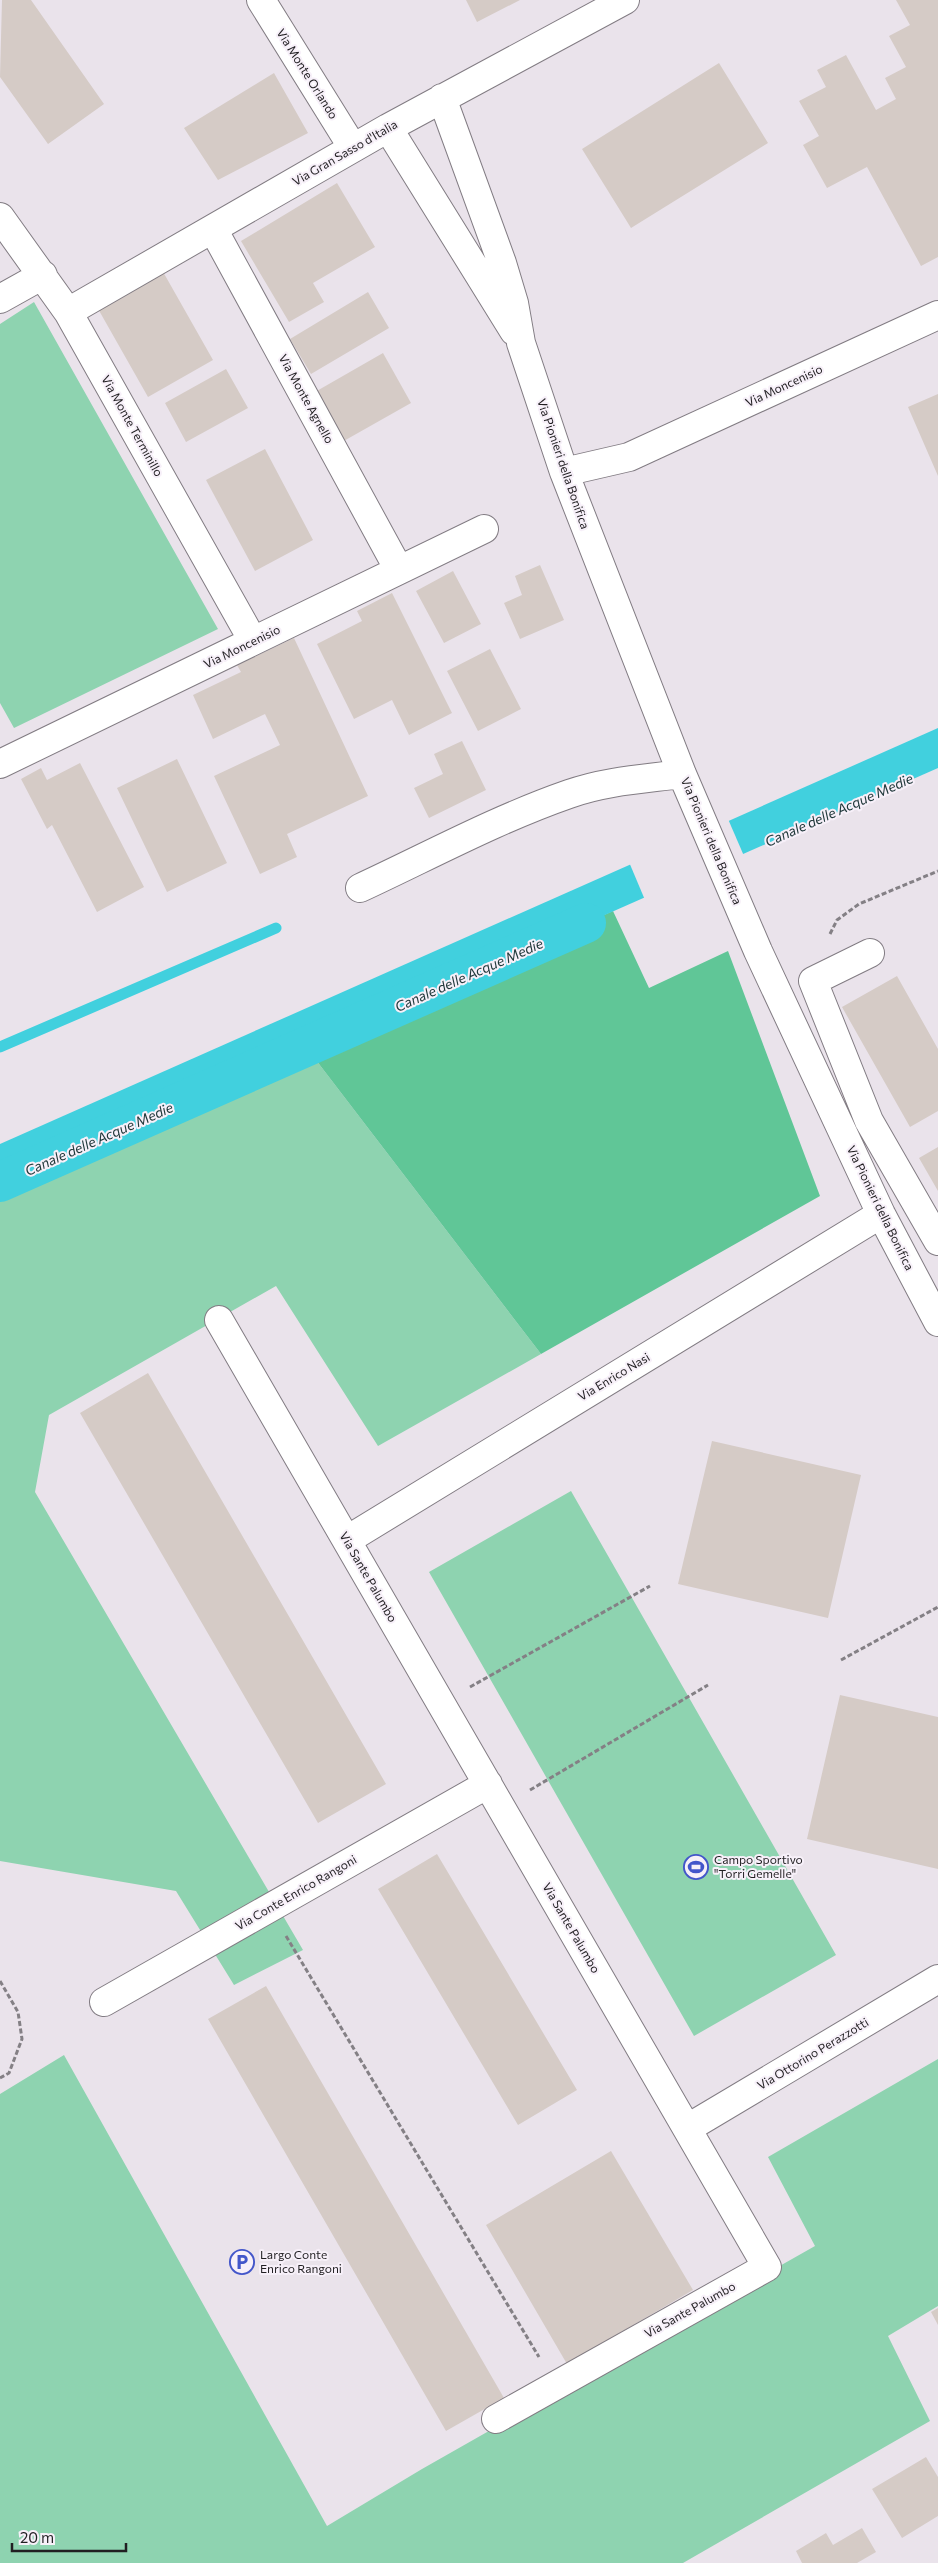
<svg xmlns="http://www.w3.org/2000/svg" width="938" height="2563" font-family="Commissioner,sans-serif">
  <rect width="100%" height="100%" fill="#eae3eb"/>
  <path fill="#8ed3b0" d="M34 302 218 629 14 728 0 703V324Z
    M306 1047 541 1354 378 1446 276 1286 49 1415 35 1492 303 1950 234 1985 176 1891 0 1861V1182Z
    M571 1491 836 1955 694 2036 429 1572Z
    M64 2055 327 2526 422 2469 815 2246 768 2157 938 2059V2306L888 2336 930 2421 683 2563H0V2094Z"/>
  <path fill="#60c697" d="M613 911 649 988 728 951 820 1196 541 1354 306 1047Z"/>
  <path fill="#41d0de" d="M938 728V768L0 1182V1144Z"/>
  <path fill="#eae3eb" d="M728 819 744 856 645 900 629 862Z"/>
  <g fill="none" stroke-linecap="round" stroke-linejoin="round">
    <path stroke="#41d0de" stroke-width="11" d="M0 1047 276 928"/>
    <path stroke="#41d0de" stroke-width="40" d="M0 1182 586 923"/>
  </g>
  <path fill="#d5cbc6" d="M2 0H31L104 104 48 144 0 77Z
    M466 0H520L477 22Z
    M896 0H938V257L921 266 867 167 827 188 803 145 819 136 799 101 826 87 817 70 846 55 876 110 896 99 885 78 906 67 889 36 910 25Z
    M719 63 768 143 631 228 582 149Z
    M274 73 308 133 218 180 184 128Z
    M337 183 375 247 313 283 324 302 289 322 241 241Z
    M162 270 213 360 148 397 97 307Z
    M368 292 389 328 311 374 290 339Z
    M383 353 411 403 342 442 315 392Z
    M226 369 248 408 186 442 165 403Z
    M938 394V476L908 407Z
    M265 449 313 540 255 571 206 480Z
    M540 565 564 620 520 639 504 603 522 595 515 576Z
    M453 571 481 624 444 643 416 591Z
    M392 593 452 713 409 735 392 700 354 719 317 644 362 621 357 611Z
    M294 638 368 796 287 834 297 857 260 874 214 776 280 745 265 714 213 739 193 695 241 672 237 665Z
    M490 649 521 709 478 731 447 671Z
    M462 741 486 790 429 818 414 788 443 774 434 754Z
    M177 759 227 863 167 892 117 788Z
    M80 763 144 887 97 912 52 825 47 829 21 779 41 768 47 780Z
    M897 976 938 1049V1111L910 1127 842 1007Z
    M938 1147V1191L919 1158Z
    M148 1373 386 1784 318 1823 80 1413Z
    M712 1441 861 1475 828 1618 678 1584Z
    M840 1695 938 1717V1869L807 1839Z
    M437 1854 577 2090 518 2125 378 1889Z
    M266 1986 504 2398 446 2431 208 2019Z
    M611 2151 693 2290 567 2364 486 2225Z
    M938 2308V2325L931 2312Z
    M926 2457 938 2477V2516L902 2538 872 2489Z
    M862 2528 876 2552 857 2563H802L796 2551 826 2533 833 2545Z"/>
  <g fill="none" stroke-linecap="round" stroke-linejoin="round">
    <defs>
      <path id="minor" d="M261 0 353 148
        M442 98 502 263 514 303 521 343 564 472 682 774 758 951 881 1214 938 1322
        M388 128 514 331
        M0 217 68 312 253 641
        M213 229 399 570
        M0 299 43 275
        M68 312 388 128 625 0
        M564 472 629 457 938 315
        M0 764 484 529
        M360 888C429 856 497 819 569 794 605 781 644 779 682 774
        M870 953 813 981 869 1121 938 1241
        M219 1320 767 2267 496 2419
        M347 1540 881 1214
        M104 2002 488 1784
        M688 2128 938 1979"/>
    </defs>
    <use href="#minor" stroke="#827c83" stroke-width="30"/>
    <path stroke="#848085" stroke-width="3" stroke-dasharray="5 2.5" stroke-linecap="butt" d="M830 934 837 920 859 904 938 871
      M841 1660 938 1607
      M470 1687 650 1586
      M530 1790 708 1685
      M286 1936 539 2357
      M0 1981 18 2012 22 2039 9 2073 0 2078"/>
    <use href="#minor" stroke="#fff" stroke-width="28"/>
  </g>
  <defs>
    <symbol id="stadium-ring" viewBox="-11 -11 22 22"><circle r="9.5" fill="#f7f0f9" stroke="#4356ca" stroke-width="1.5"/><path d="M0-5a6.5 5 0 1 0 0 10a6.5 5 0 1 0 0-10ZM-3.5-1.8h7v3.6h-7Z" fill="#4356ca"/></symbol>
    <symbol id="parking-ring" viewBox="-11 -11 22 22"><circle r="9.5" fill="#f7f0f9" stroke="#4356ca" stroke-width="1.5"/><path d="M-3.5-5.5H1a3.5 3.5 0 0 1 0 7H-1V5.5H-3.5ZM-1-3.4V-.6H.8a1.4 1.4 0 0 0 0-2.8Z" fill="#4356ca"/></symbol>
  </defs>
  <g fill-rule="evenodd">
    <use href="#stadium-ring" x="682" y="1853" width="28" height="28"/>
    <use href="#parking-ring" x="228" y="2248" width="28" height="28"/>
  </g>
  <g text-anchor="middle" stroke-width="4" stroke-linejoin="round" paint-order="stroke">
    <g font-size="12" fill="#211f22" stroke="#f7f0f9">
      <text transform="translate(307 74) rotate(58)" y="4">Via Monte Orlando</text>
      <text transform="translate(345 153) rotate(-30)" y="4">Via Gran Sasso d'Italia</text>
      <text transform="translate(784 386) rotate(-25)" y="4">Via Moncenisio</text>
      <text transform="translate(306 399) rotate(61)" y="4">Via Monte Agnello</text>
      <text transform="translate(132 426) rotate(61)" y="4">Via Monte Terminillo</text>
      <text transform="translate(563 464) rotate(71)" y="4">Via Pionieri della Bonifica</text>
      <text transform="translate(242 647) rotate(-26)" y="4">Via Moncenisio</text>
      <text transform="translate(711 841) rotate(67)" y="4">Via Pionieri della Bonifica</text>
      <text transform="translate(880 1208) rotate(64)" y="4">Via Pionieri della Bonifica</text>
      <text transform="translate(614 1377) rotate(-31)" y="4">Via Enrico Nasi</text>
      <text transform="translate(368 1577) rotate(60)" y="4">Via Sante Palumbo</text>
      <text transform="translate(296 1893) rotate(-30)" y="4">Via Conte Enrico Rangoni</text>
      <text transform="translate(571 1928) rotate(60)" y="4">Via Sante Palumbo</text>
      <text transform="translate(813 2054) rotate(-31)" y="4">Via Ottorino Perazzotti</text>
      <text transform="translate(690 2310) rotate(-29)" y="4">Via Sante Palumbo</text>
    </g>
    <g font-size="12" fill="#211f22" stroke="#f7f0f9" text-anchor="start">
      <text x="714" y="1864">Campo Sportivo<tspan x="714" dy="14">"Torri Gemelle"</tspan></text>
      <text x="260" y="2259">Largo Conte<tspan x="260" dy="14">Enrico Rangoni</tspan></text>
    </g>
    <g font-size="14" font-style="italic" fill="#20383a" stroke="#f7f0f9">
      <text transform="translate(839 810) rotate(-24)" y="5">Canale delle Acque Medie</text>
      <text transform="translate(469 975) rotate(-24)" y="5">Canale delle Acque Medie</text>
      <text transform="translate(99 1139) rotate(-24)" y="5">Canale delle Acque Medie</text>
    </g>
  </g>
  <path d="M12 2543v8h114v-8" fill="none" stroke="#211f22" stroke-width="2.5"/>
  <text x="20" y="2543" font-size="15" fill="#211f22" stroke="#f7f0f9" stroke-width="4" paint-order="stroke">20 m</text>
</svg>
